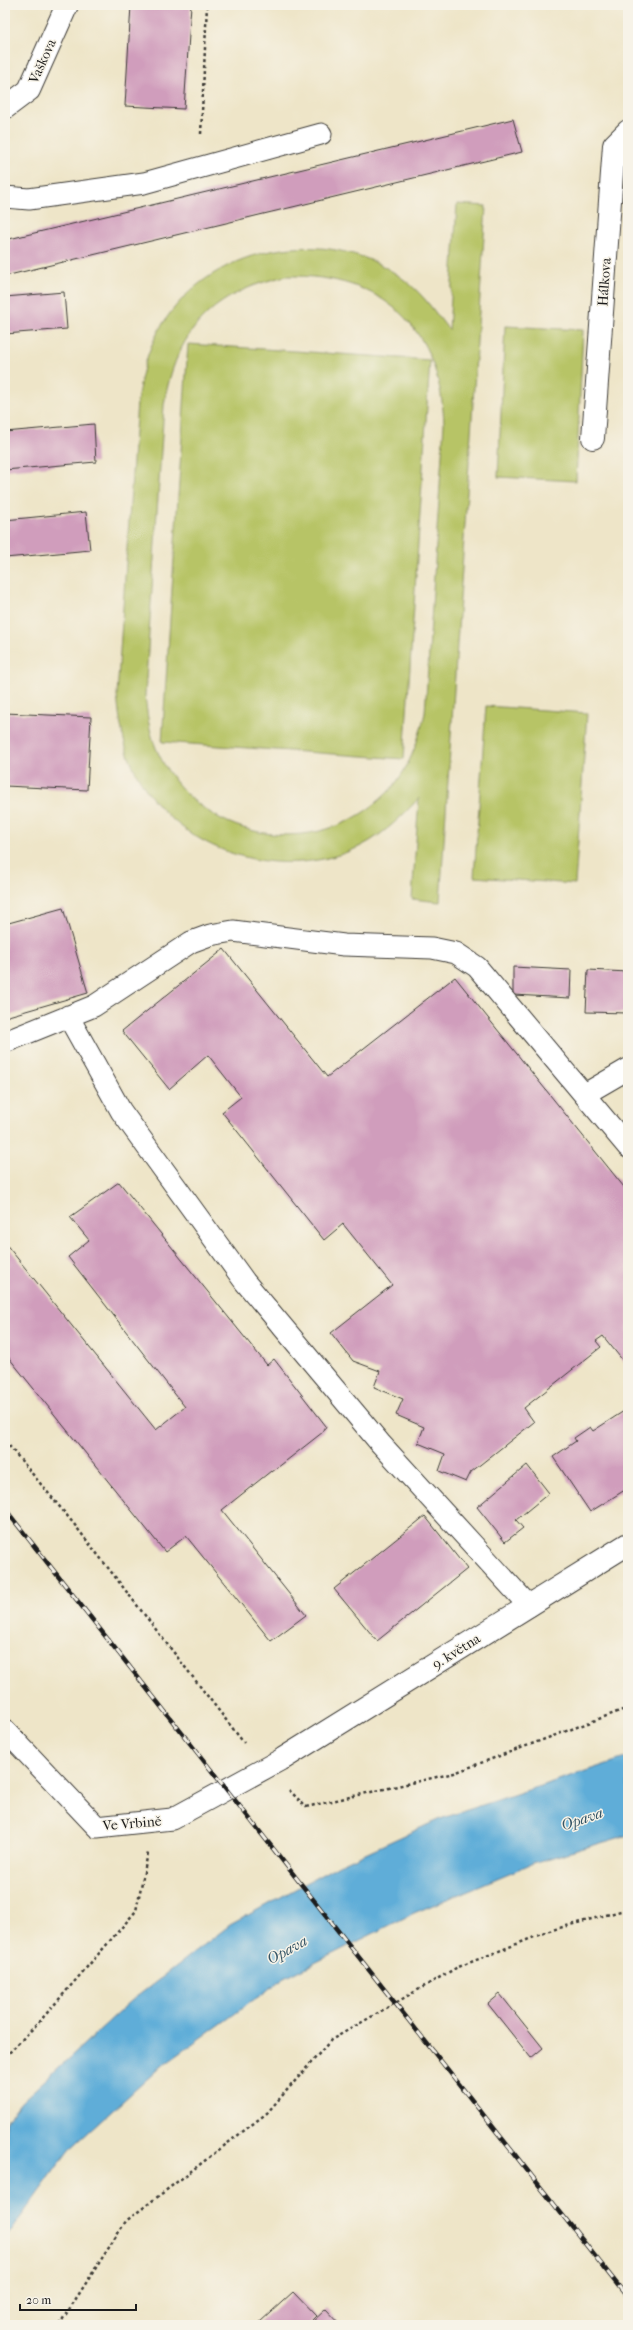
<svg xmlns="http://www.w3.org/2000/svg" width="633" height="2330" font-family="'IM FELL French Canon',serif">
  <rect width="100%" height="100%" fill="#f7f3e8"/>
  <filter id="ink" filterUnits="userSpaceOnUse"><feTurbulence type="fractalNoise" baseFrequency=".025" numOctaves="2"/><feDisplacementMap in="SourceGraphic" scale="8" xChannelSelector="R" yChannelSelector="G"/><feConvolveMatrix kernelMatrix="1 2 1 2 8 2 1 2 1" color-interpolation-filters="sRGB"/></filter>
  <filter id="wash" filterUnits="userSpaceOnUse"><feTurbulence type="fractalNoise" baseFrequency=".012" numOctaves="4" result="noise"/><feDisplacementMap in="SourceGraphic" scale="16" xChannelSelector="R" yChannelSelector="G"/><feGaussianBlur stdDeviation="0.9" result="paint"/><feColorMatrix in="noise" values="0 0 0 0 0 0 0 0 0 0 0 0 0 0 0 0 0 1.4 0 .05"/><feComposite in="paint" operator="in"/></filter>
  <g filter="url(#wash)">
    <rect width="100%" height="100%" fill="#eee5c8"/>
    <path fill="#b7c466" stroke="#6a7041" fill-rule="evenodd" d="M457 204 486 206 440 902 412 899 419 798C400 819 378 840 350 851 266 884 162 844 129 757 122 737 119 716 117 695L137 402C142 369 150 339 171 312 225 241 337 225 407 282 425 296 435 313 449 330ZM286 276C383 274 440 327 444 424L425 713C418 742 409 770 388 792 317 865 195 841 156 748 149 731 147 713 145 695L164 405C176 331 212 293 286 276Z
      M505 326 583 330 576 481 498 477Z
      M188 344 430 360 404 759 162 742Z
      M486 706 587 713 575 884 474 877Z"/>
    <path fill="#5eadd8" stroke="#3d647a" d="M628 1757V1835L533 1863 414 1913 283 1979 157 2070 69 2150 5 2239V2122L21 2102 131 2001 230 1925 339 1865 440 1819Z"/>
    <g id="blocks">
      <path fill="#d09dbc" d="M131 5H191L184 109 125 106Z
        M513 119 522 152 5 276V240Z
        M64 292 67 329 5 334V297Z
        M94 424 96 462 5 470V432Z
        M86 512 90 550 5 558V520Z
        M5 713 91 717 87 790 5 786Z
        M63 908 88 993 5 1017V924Z
        M224 949 327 1077 455 977 628 1192V1367L603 1336 596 1341 601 1347 524 1408 534 1422 471 1472 466 1482 439 1471 445 1454 418 1443 424 1427 396 1415 403 1399 374 1387 380 1371 353 1361 331 1333 392 1285 343 1224 324 1240 222 1112 241 1097 208 1055 169 1089 122 1031Z
        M513 967 571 970 570 998 513 995Z
        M588 970 628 972V1013L586 1012Z
        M119 1182 267 1365 274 1359 326 1426 323 1432 272 1472 271 1471 222 1510 306 1615 271 1641 186 1536 165 1552 5 1353V1243L156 1430 185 1407 68 1257 89 1240 70 1217Z
        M624 1411 628 1416V1488L590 1512 553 1457 576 1441 574 1438 590 1427 593 1431Z
        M527 1465 549 1493 516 1520 523 1528 505 1542 477 1507Z
        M425 1516 467 1569 377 1641 334 1589Z
        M500 1994 543 2048 531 2058 488 2004Z
        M293 2292 316 2316 307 2325H263L260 2322Z
        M326 2309 341 2325H309Z"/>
    </g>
  </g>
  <g filter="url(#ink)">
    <use href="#blocks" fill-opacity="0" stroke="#3c3a36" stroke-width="1"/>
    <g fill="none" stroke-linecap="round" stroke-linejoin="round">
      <defs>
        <path id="service" d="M5 197 29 199 144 183 321 134
          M68 1016 121 1111 245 1282 380 1443 529 1606
          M5 1042 94 1006 191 942 210 935 233 931 344 945 432 948 456 953 477 967 628 1147
          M585 1094 628 1069
          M5 1730 97 1827 172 1819 284 1758"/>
        <path id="minor" d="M5 108 29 90 67 5
          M593 438 614 145 628 131
          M284 1758 628 1544"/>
      </defs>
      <use href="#service" stroke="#3c3a36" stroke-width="23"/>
      <use href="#minor" stroke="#3c3a36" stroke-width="24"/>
      <path stroke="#3c3a36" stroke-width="2.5" stroke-dasharray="3 3" stroke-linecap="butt" d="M201 134 207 5
        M5 1441 74 1524 244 1743
        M289 1790 306 1807 454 1773 628 1708
        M5 2057 40 2021 136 1911 148 1853
        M59 2325 126 2221 267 2113 331 2040 456 1968 552 1930 628 1909"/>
      <use href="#service" stroke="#fff" stroke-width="21"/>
      <use href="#minor" stroke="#fff" stroke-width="22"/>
      <defs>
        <path id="rail" d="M5 1509 628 2298"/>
      </defs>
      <use href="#rail" stroke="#1c1c1c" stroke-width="4.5"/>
      <use href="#rail" stroke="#f7f3e8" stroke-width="3" stroke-dasharray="9" stroke-linecap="butt"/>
    </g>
  </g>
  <g text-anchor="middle" stroke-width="3" stroke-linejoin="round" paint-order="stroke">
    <g font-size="14" fill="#1c1c1c" stroke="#f7f3e8">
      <text transform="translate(42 61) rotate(-66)" y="5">Vaškova</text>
      <text transform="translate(604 282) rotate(-86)" y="5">Hálkova</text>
      <text transform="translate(456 1651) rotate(-32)" y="5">9. května</text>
      <text transform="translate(132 1823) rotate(-5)" y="5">Ve Vrbině</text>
    </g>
    <g font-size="15" font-style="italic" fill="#365667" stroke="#f7f3e8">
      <text transform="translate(582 1819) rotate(-19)" y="5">Opava</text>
      <text transform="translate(287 1950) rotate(-29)" y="5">Opava</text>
    </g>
  </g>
  <rect width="633" height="2330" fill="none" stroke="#f7f3e8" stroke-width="20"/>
  <path d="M20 2304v6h116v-6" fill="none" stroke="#1c1c1c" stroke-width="2"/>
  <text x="26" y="2304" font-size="12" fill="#1c1c1c" stroke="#f7f3e8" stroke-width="3" paint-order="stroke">20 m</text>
</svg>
